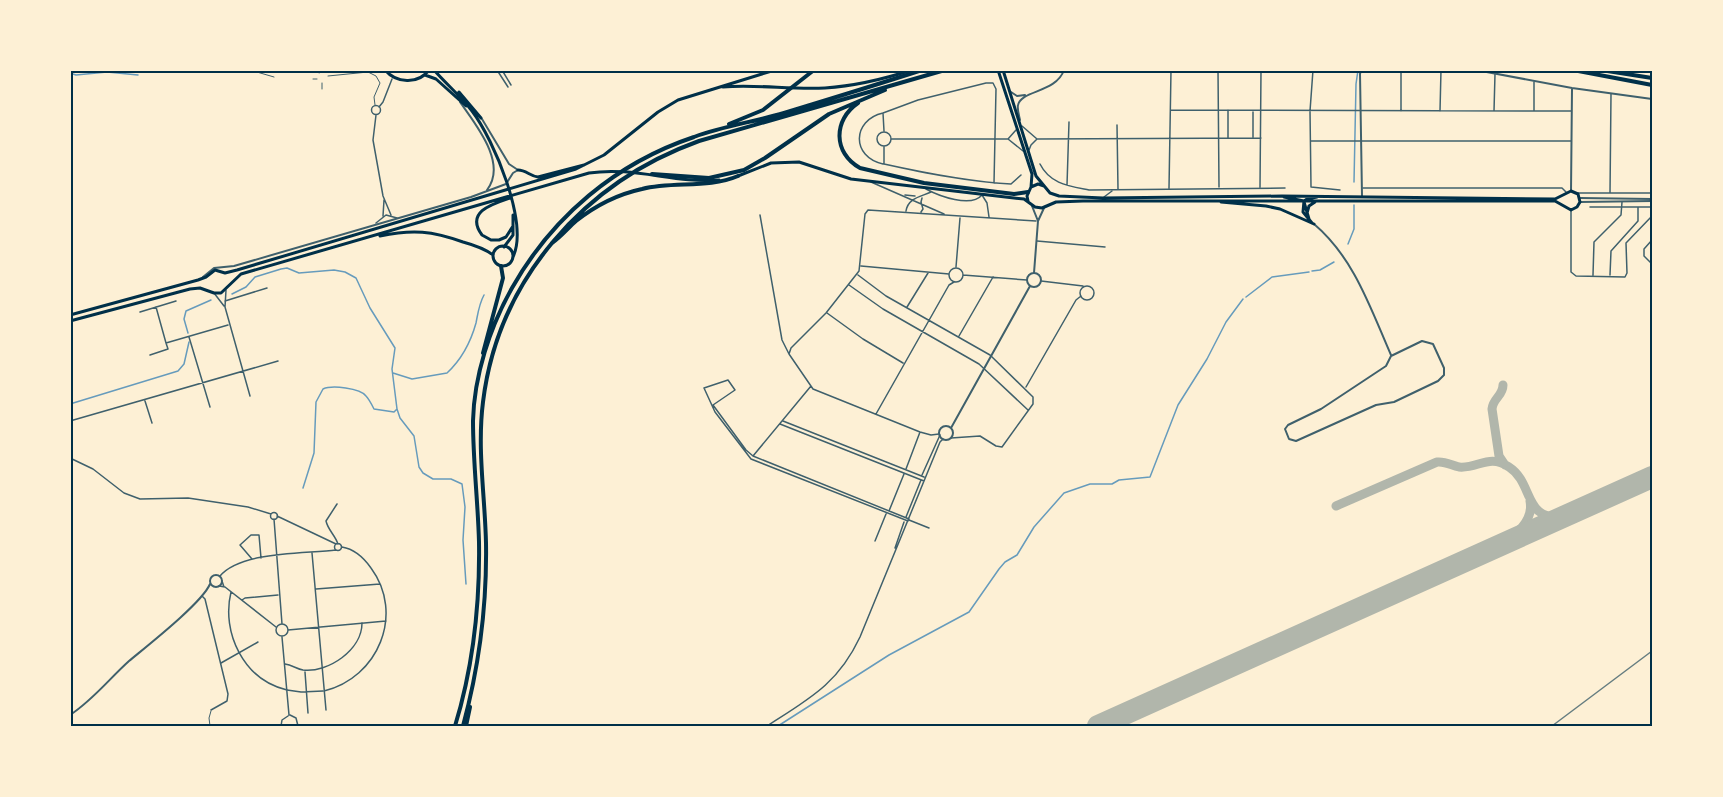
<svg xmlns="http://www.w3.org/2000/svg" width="1723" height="797" font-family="'Open Sans',sans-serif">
  <rect width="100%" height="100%" fill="#fdf0d5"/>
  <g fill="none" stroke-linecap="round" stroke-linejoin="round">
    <path stroke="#669bbc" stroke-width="1.5" d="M70 73 76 75 107 72 138 75
      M1354 182 1356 84 1358 70
      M1348 244 1354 229V205
      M1312 271 1320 270 1334 262
      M232 294 246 287 255 277 281 269 287 268 299 273 334 270 345 272 356 278 370 308 395 348 392 369 397 409 400 418 414 436 419 467 423 473 433 479H451L462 484 465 507 463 540 466 584
      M1246 297 1272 277 1309 272
      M188 333 184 319 186 311 211 300
      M393 373 412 379 447 373C461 360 471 341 476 323 478 313 479 304 484 295
      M70 404 178 371 184 364 189 342
      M303 488 314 453 316 402 323 389C332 385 360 388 366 396 369 399 372 405 374 409L394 412 397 409
      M778 726 889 655 969 612 999 569 1005 562 1017 555 1034 527 1064 493 1090 484H1112L1119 480 1150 477 1178 405 1207 359 1226 322 1243 299"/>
    <path stroke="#b1b6ab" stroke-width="9" d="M1503 385C1503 396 1493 398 1492 409L1499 456 1505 465
      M1336 506 1437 462C1445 461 1451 465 1459 467 1478 469 1489 453 1509 467 1534 483 1523 521 1563 517
      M1499 546C1515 535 1534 522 1530 501"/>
    <path stroke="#b1b6ab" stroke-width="22" d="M1098 726 1652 477"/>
    <path stroke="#3f606c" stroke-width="1" d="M250 70 274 77
      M315 70 319 73
      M328 76 368 72 376 76 380 83 374 97 375 105
      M313 79H317
      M322 83V89
      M210 726 209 718 211 711"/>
    <path stroke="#3f606c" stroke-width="1.5" d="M221 663 258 642
      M285 664C292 665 297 669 303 670 328 673 362 650 362 623
      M305 672 308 713
      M287 690 301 692 323 691"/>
    <path stroke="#3f606c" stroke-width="1.5" d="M497 70 508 87
      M502 70 511 85
      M1218 70 1219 187
      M1313 70 1310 111 1311 187 1340 190
      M371.5 110a4.5 4.5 0 1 1 9 0a4.5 4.5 0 1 1-9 0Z
      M379 107 383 102 392 79
      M1171 110 1571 111
      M1228 110V138
      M1401 111V70
      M1440 111 1441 70
      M1494 111 1495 74
      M1534 111V82
      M883 113C852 120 851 157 883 164
      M376 115 373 140 383 196 391 215
      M1117 125 1118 189
      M1022 126 1037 139 1031 145 1029 150
      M1016 130 1008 139 1023 151
      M884 131 883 113 918 100 986 83H993L996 89 994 183
      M877 139a7 7 0 1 1 14 0a7 7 0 1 1-14 0Z
      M1253 137V112
      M892 139H1008
      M1037 139 1261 138
      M1311 141H1571
      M884 146V164C925 173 969 182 1011 184L1021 175
      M1040 164C1050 184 1069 186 1089 190L1285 188
      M871 182 944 214
      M1067 185 1069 122
      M1260 187 1261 70
      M1169 188 1171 70
      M1363 188H1562L1566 192
      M926 189C939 196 971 208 982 195L987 203 989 217
      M1578 193H1652
      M1610 193 1611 94
      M905 195 915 196
      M1104 197 1112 191
      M1590 207H1652
      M1571 210V272L1576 276 1625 277 1627 273 1626 243 1652 216
      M906 211C908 198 920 197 931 192
      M921 212 923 209 921 202 922 198
      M760 215 782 340 789 354 813 389 920 432 931 435 939 434
      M383 216 384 200
      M376 223 386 215 397 218
      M1652 240 1644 249V256L1652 264
      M1037 241 1105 247
      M861 266 949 274
      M956 267 960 218
      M949 275a7 7 0 1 1 14 0a7 7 0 1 1-14 0Z
      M858 275 886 296 990 355 1033 397V404L1002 447 996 446 980 436 951 438
      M963 275 1027 280
      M1593 275 1594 242 1621 215 1622 202
      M1610 275 1611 251 1638 221V207
      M1041 281 1083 286
      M849 285 883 309 979 364 1028 410
      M1080 293a7 7 0 1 1 14 0a7 7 0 1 1-14 0Z
      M226 290 225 307 250 396
      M214 293 224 306
      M225 301 267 288
      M156 307 166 343
      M907 307 928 273
      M140 312 176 301
      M827 313 863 339 903 363
      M959 336 993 277
      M189 337 210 407
      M789 354 791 348 826 313 859 271 865 214 868 210 1036 221
      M150 355 168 349 166 343 228 325
      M1026 387 1076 300 1081 296
      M145 401 152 423
      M876 414 949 285 954 282
      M70 421 278 361
      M783 421 924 477
      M780 424 924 481
      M753 456 811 386
      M70 458 93 469 124 493 140 499 188 498 248 507 271 514
      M906 469 920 432
      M922 475 940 435
      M337 504 326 521C328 530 335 535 338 544
      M889 511 904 474
      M270.5 516a3.5 3.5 0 1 1 7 0a3.5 3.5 0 1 1-7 0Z
      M277 516 336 544
      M906 517 921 480
      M274 519 282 624
      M909 520 929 528
      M908 521 751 459 715 412 704 388 728 380 735 390 713 405 746 450 753 456 909 519
      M875 541 886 514
      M334.5 547a3.5 3.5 0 1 1 7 0a3.5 3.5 0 1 1-7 0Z
      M895 548 904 522
      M312 553 326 710
      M252 559 240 545 251 535H259L261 558
      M220 576C241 551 305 554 336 550
      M222 581 224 587
      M219 586 225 587 276 627
      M316 589 380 584
      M231 592C221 633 244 680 287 690
      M202 596 205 599 228 694 227 701 211 710
      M242 600 245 598 278 595
      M276 630a6 6 0 1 1 12 0a6 6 0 1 1-12 0Z
      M288 630 386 621
      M282 637 289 715
      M324 691C378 678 405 614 371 568 364 558 354 549 342 547
      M290 715 296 718 298 726
      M281 726 282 720 288 716
      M767 726C809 699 838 684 860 637L940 442 943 439"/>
    <path stroke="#3f606c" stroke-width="2" d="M1361 70 1360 74 1362 196
      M1476 70 1572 88 1652 99
      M1011 92 1017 96 1025 95
      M460 102C475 124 508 163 487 190
      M1020 120C1019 115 1017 109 1018 105 1021 90 1056 93 1064 70
      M1571 191 1572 89
      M1580 198 1652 199
      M1580 202 1652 201
      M1032 206 1038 221
      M1314 224C1354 258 1370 307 1391 355
      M1027 280a7 7 0 1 1 14 0a7 7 0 1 1-14 0Z
      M1034 273 1038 221 1044 208
      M203 277 214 268 234 266 471 197 506 184 513 173 518 170 509 164 482 119
      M1422 341 1433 344 1444 368V375L1438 381 1394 402 1376 405 1296 441 1289 439 1285 429 1288 425 1321 409 1386 366 1391 356Z
      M939 433a7 7 0 1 1 14 0a7 7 0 1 1-14 0Z
      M951 428 1030 286
      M210 581a6 6 0 1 1 12 0a6 6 0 1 1-12 0Z
      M70 715C93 700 109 679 129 661 147 646 202 603 210 584"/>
    <path stroke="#003049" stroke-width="3" d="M385 70C396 83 418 85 429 70
      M434 70C447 85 460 95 472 111 494 140 529 223 513 257
      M998 70 1032 174 1031 187
      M425 75 436 79 466 106
      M723 87C757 84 791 90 825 88 855 86 884 79 912 70
      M459 92 481 118
      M518 170C526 170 530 176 538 177L584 165
      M738 176 771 163 799 162 851 179 1014 198 1024 199 1035 207 1042 208 1056 202 1083 201H1555L1571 210 1577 207 1580 202 1578 194 1571 191 1555 199 1282 196 1103 198 1059 196 1050 193 1036 176 1003 70
      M1284 197 1304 201 1307 199 1317 197
      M510 198C492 204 465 212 482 235L491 240H499L506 237 513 226
      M1028 201 1027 196 1031 187 1038 184 1044 186
      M1304 201 1303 212 1312 223
      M1221 202 1266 206 1280 209 1314 224
      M1304 202 1309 219
      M1307 213 1309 206 1315 202
      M380 236C413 229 432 231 463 242 474 245 484 248 493 255
      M493 256a10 10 0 1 1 20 0a10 10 0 1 1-20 0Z
      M504 247 513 235V215
      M70 315 198 280 206 277 215 270 225 273 237 270 576 169 604 155 658 112 678 100 775 70
      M70 321 190 289 200 288 214 293H221L241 274 589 173C634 166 675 184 719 180"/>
    <path stroke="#003049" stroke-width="4" d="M1573 70 1652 85
      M1601 70 1652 78
      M858 103C833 120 833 153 860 168L924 183 1014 194 1028 192
      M729 124 763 110 814 70
      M652 174 709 178 744 170 765 158 829 114 885 90
      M552 243C561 237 568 228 576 221 595 206 619 194 642 189 674 181 708 189 738 176
      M483 353 503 278 501 266
      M455 726C473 667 480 605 479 542 478 502 473 462 473 421 474 376 490 327 512 288 552 217 616 163 694 137 723 126 754 122 784 113 830 99 876 85 922 70
      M463 726C479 667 487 604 486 543 485 496 477 449 483 402 498 279 585 182 699 141L945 70
      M466 726 470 707"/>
    <path stroke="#657d81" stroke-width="1.5" d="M1552 726 1652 651"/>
  </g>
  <rect width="1723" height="797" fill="none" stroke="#fdf0d5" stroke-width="144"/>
  <rect x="72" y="72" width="1579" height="653" fill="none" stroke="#003049" stroke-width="2"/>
</svg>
